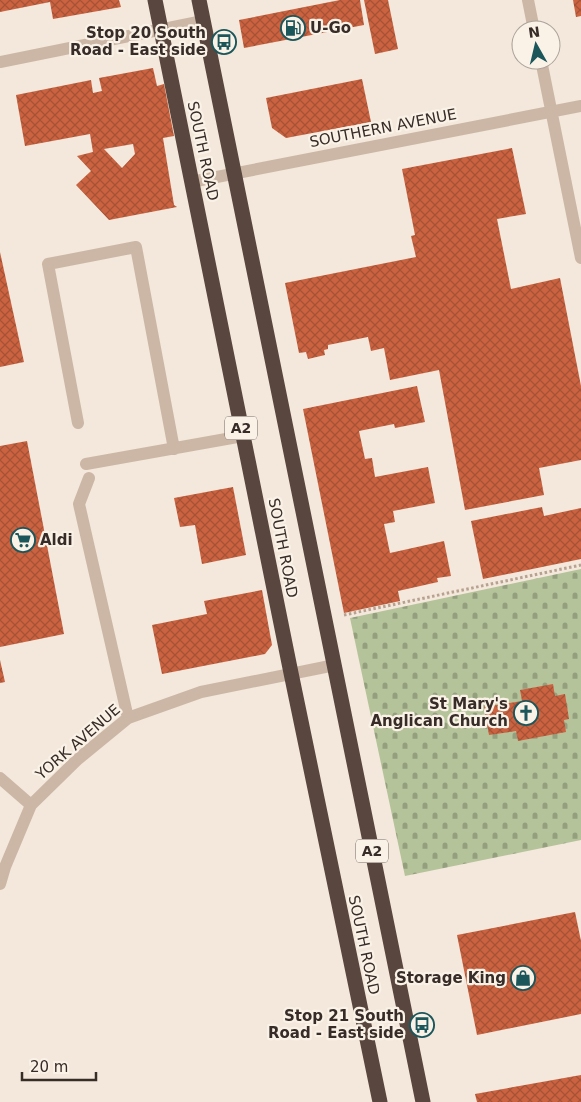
<svg xmlns="http://www.w3.org/2000/svg" width="581" height="1102" font-family="'DejaVu Sans',sans-serif">
  <defs>
    <pattern id="cemetery-stones" width="16" height="16" patternUnits="userSpaceOnUse" patternTransform="scale(1.25)"><rect width="16" height="16" fill="#b5c39a"/><path d="M2 7V4a2 2 0 0 1 4 0v3zM10 15v-3a2 2 0 0 1 4 0v3z" fill="#949f7e"/></pattern>
    <pattern id="building-cross-hatch" width="8" height="8" patternUnits="userSpaceOnUse" patternTransform="scale(1.25)"><rect width="8" height="8" fill="#cb6341"/><path d="M0 0l8 8M0 8l8-8" fill="none" stroke="#a65236"/></pattern>
  </defs>
  <rect width="100%" height="100%" fill="#f3e8db"/>
  <path fill="url(#cemetery-stones)" d="M581 569V840L405 876 350 618Z"/>
  <path fill="url(#building-cross-hatch)" fill-rule="evenodd" d="M0 0H119L121 7 53 19 50 2 0 12Z
    M340 0H360L364 25 244 48 239 20Z
    M364 0H388L398 49 375 54Z
    M573 0H581V16L576 17Z
    M153 68 157 86 164 84 174 136 163 138 174 205 177 207 109 220 76 185 91 171 77 156 93 152 90 134 25 146 16 95 91 80 93 93 102 91 99 78ZM133 144 135 154 122 168 104 149Z
    M362 79 371 122 286 138 272 128 266 98Z
    M512 148 526 214 497 219 511 289 560 278 581 386V460L539 468 544 495 465 510 439 370 390 380 384 348 371 351 368 337 328 345V349L324 350 325 355 308 359 306 352 299 353 285 283 416 257 411 236 415 235 402 169Z
    M0 252 24 362 0 367Z
    M417 386 425 422 395 428 394 424 359 431 365 459 372 458 375 477 428 467 435 503 393 511 395 522 384 524 390 553 444 541 451 576 437 578 438 582 398 591 400 601 344 613 303 409Z
    M27 441 64 634 0 647V446Z
    M233 487 246 555 202 564 195 525 180 527 174 498Z
    M542 507 544 516 581 508V559L483 579 471 521Z
    M262 590 272 645 265 654 162 674 152 625 207 614 204 601Z
    M0 660 5 682 0 683Z
    M553 684 555 696 565 694 569 719 564 720 566 732 518 741 516 731 489 735 484 707 522 701 520 690Z
    M575 912 581 941V1014L477 1035 457 935Z
    M581 1075V1102H477L475 1094Z"/>
  <g fill="none" stroke-linecap="round" stroke-linejoin="round">
    <path stroke="#b7a190" stroke-width="3" stroke-dasharray="2.5 2.5" stroke-linecap="butt" d="M344 615 581 565"/>
    <path stroke="#ccb7a6" stroke-width="12" d="M528 0 534 30
      M541 60 581 258
      M0 62 203 21
      M191 182 581 106
      M78 423 48 264 136 247 174 449
      M86 464 243 436
      M89 478 79 504 128 718
      M0 778 31 805
      M0 884 5 867 31 805 78 759 128 718 201 692 335 665"/>
    <path stroke="#59463e" stroke-width="15" d="M155 0 291 673 380 1102
      M199 0 423 1102"/>
  </g>
  <defs>
    <symbol id="fuel-ring" viewBox="-11 -11 22 22"><circle r="9.5" fill="#faf2e7" stroke="#1b565b" stroke-width="1.5"/><path d="M-5.5-6h7V0h2V4h1.3V-2.5L3-4.5l.8-.8L6-3V5H2.5V1h-1V6h-7ZM-4.2-4.7v3.2H.2V-4.7Z" fill="#1b565b"/></symbol>
    <symbol id="bus-ring" viewBox="-11 -11 22 22"><circle r="9.5" fill="#faf2e7" stroke="#1b565b" stroke-width="1.5"/><path d="M-5-6H5V4H4V6H2V4H-2V6H-4V4H-5ZM-3.5-4V0h7V-4ZM-3.5 1.2v1.5H-2V1.2ZM2 1.2v1.5H3.5V1.2Z" fill="#1b565b"/></symbol>
    <symbol id="supermarket-ring" viewBox="-11 -11 22 22"><circle r="9.5" fill="#faf2e7" stroke="#1b565b" stroke-width="1.5"/><path d="M-6-5.5h2.5l.6 2H6L4.5 2H-2.5L-4.4-4H-6ZM-1.5 3.2a1.3 1.3 0 1 0 .1 0ZM3 3.2a1.3 1.3 0 1 0 .1 0Z" fill="#1b565b"/></symbol>
    <symbol id="church-ring" viewBox="-11 -11 22 22"><circle r="9.5" fill="#faf2e7" stroke="#1b565b" stroke-width="1.5"/><path d="M-1.2-6h2.4v3.5h3.3v2.4h-3.3V6h-2.4V-.1h-3.3v-2.4h3.3Z" fill="#1b565b"/></symbol>
    <symbol id="shop-ring" viewBox="-11 -11 22 22"><circle r="9.5" fill="#faf2e7" stroke="#1b565b" stroke-width="1.5"/><path d="M-5-2.5h2.3a2.7 3.5 0 0 1 5.4 0H5L5.5 6h-11ZM-1.5-2.5h3a1.5 2.3 0 0 0-3 0Z" fill="#1b565b"/></symbol>
  </defs>
  <g fill-rule="evenodd">
    <use href="#fuel-ring" x="279" y="14" width="28" height="28"/>
    <use href="#bus-ring" x="210" y="28" width="28" height="28"/>
    <use href="#supermarket-ring" x="9" y="526" width="28" height="28"/>
    <use href="#church-ring" x="512" y="699" width="28" height="28"/>
    <use href="#shop-ring" x="509" y="964" width="28" height="28"/>
    <use href="#bus-ring" x="408" y="1011" width="28" height="28"/>
  </g>
  <g text-anchor="middle" stroke-width="4.5" stroke-linejoin="round" paint-order="stroke">
    <g fill="#faf2e7" stroke="#726761" stroke-width="1">
      <rect x="225" y="416.5" width="32" height="23" rx="4"/>
      <rect x="356" y="839.5" width="32" height="23" rx="4"/>
    </g>
    <g font-size="14" font-weight="bold" fill="#372c27">
      <text x="241" y="433">A2</text>
      <text x="372" y="856">A2</text>
    </g>
    <g font-size="15" font-weight="bold" fill="#372c27" stroke="#faf2e7" text-anchor="end">
      <text x="310" y="33" text-anchor="start">U-Go</text>
      <text x="206" y="38">Stop 20 South<tspan x="206" dy="17">Road - East side</tspan></text>
      <text x="40" y="545" text-anchor="start">Aldi</text>
      <text x="508" y="709">St Mary's<tspan x="508" dy="17">Anglican Church</tspan></text>
      <text x="506" y="983">Storage King</text>
      <text x="404" y="1021">Stop 21 South<tspan x="404" dy="17">Road - East side</tspan></text>
    </g>
    <g font-size="15" fill="#372c27" stroke="#faf2e7">
      <text transform="translate(383 128) rotate(-11)" y="5">SOUTHERN AVENUE</text>
      <text transform="translate(203 151) rotate(78)" y="5">SOUTH ROAD</text>
      <text transform="translate(283 548) rotate(79)" y="5">SOUTH ROAD</text>
      <text transform="translate(78 742) rotate(-41)" y="5">YORK AVENUE</text>
      <text transform="translate(364 945) rotate(78)" y="5">SOUTH ROAD</text>
    </g>
  </g>
  <g transform="translate(536 45) rotate(352)"><circle r="24" fill="#faf2e7" stroke="#aca39a"/>
  <path d="M0-4L9 19L0 12L-9 19Z" fill="#1b565b"/>
  <text y="-8" font-size="14" font-weight="bold" text-anchor="middle" fill="#372c27">N</text>
  </g>
  <path d="M22 1072v8h74v-8" fill="none" stroke="#372c27" stroke-width="2.5"/>
  <text x="30" y="1072" font-size="15" fill="#372c27" stroke="#faf2e7" stroke-width="4" paint-order="stroke">20 m</text>
</svg>
